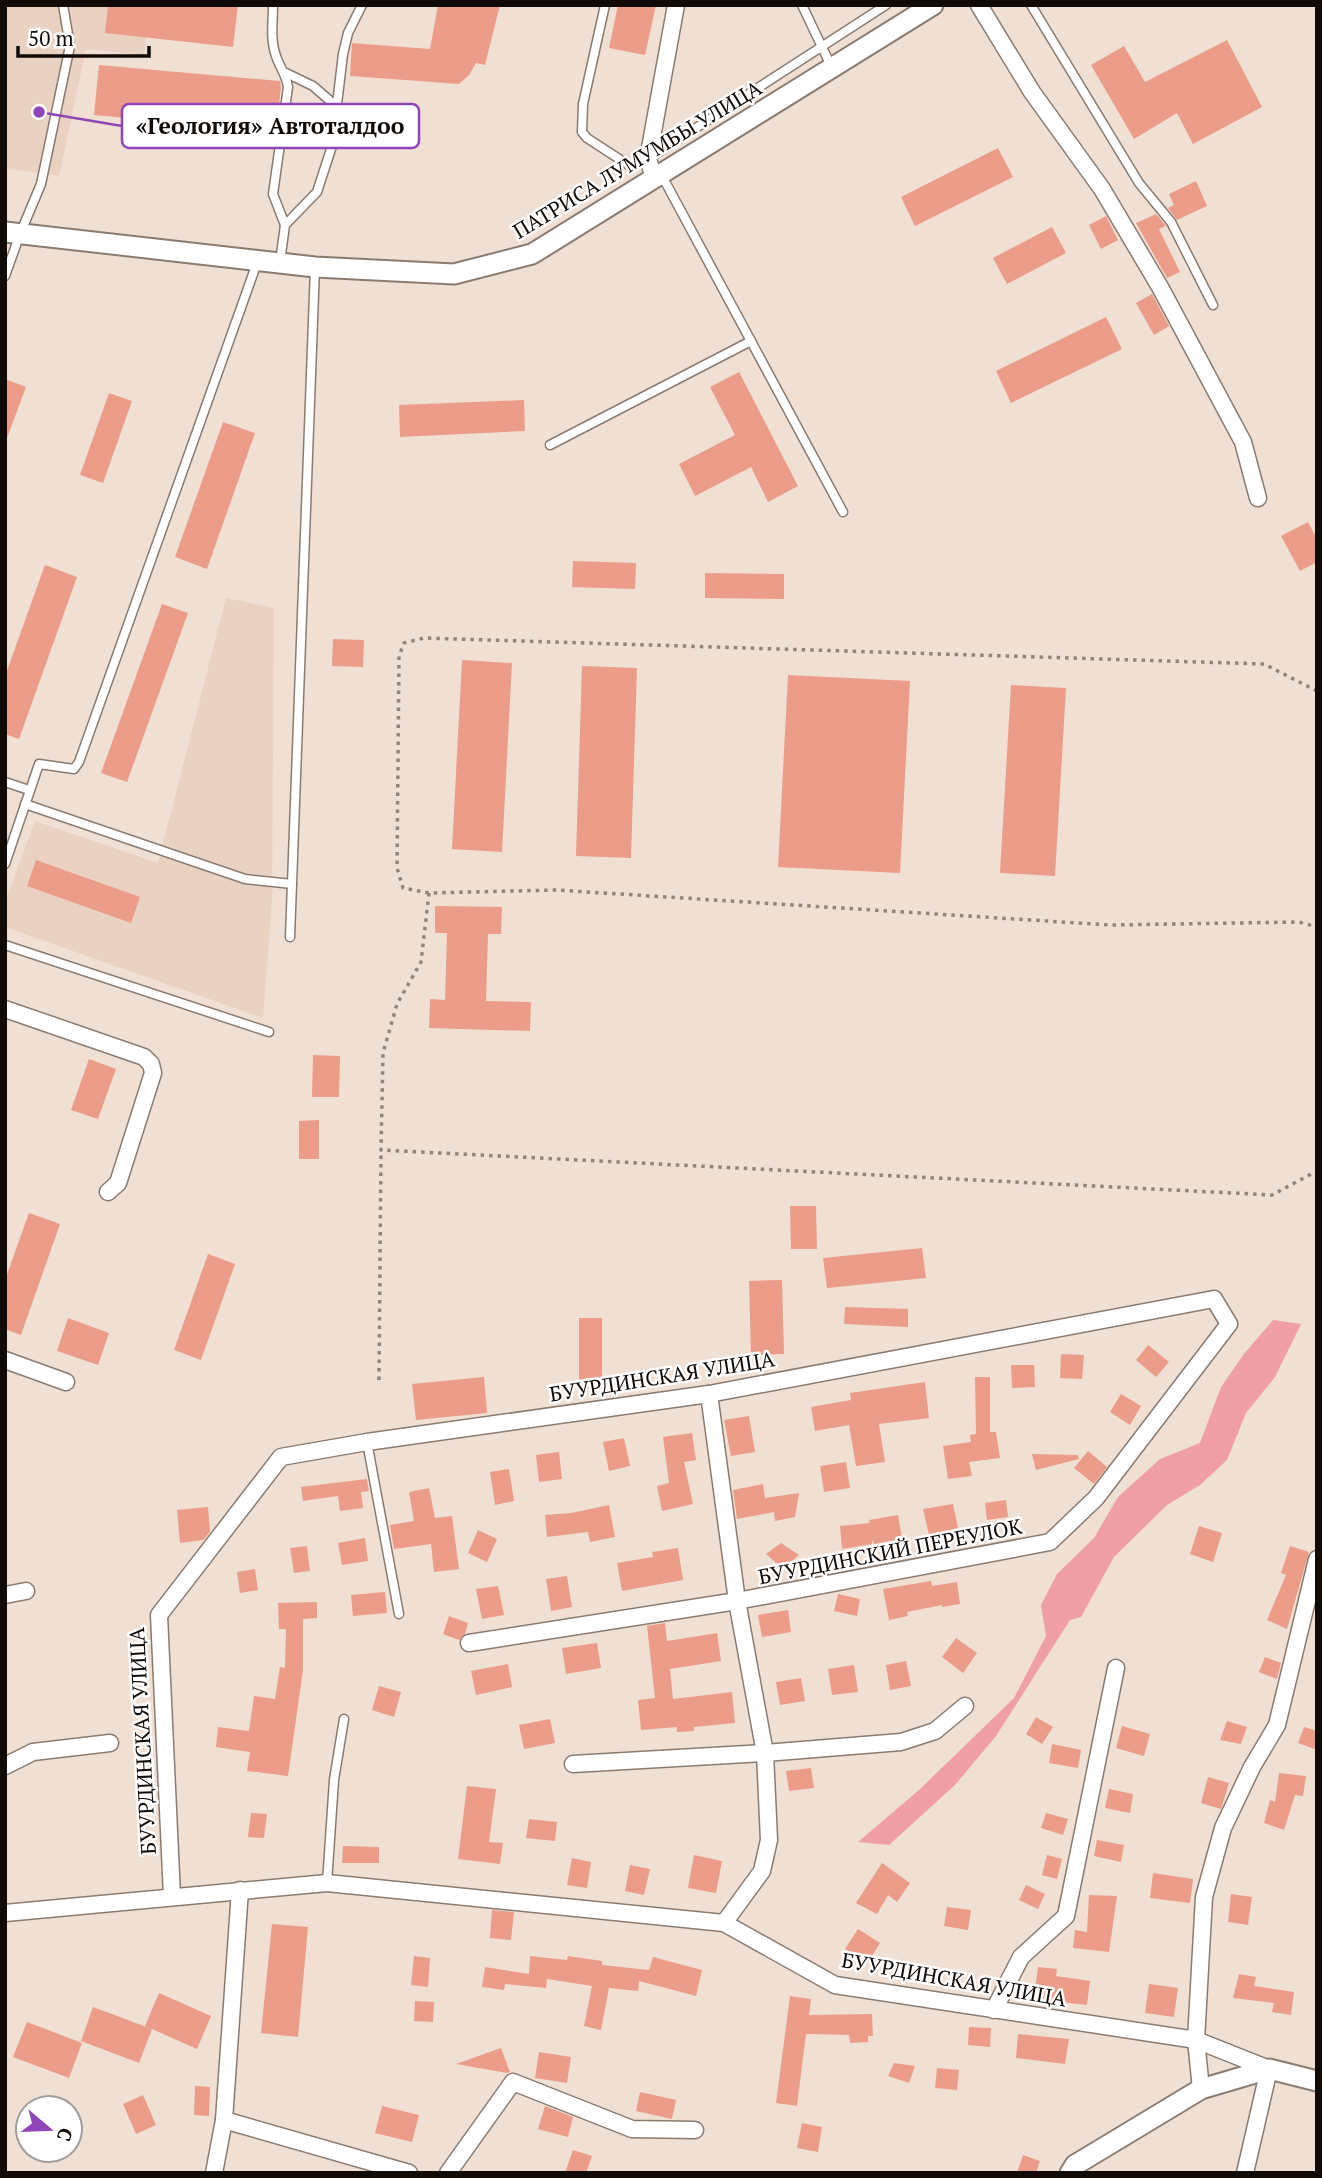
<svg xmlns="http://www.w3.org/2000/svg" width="1322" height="2178" font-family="'PT Serif',serif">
	<rect width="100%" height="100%" fill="#f0dfd3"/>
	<g fill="#ead2c2">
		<polygon points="5,5 150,5 144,55 86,49 59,176 5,168"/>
		<polygon points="226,598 274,608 272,900 263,1018 5,927 5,902 35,821 158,863"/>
	</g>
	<polygon fill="#f09fa6" points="1273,1320 1301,1324 1275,1377 1246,1413 1227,1460 1200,1485 1167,1505 1114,1557 1081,1617 1070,1620 996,1736 955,1785 889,1845 858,1842 919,1790 1014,1698 1046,1636 1041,1605 1057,1574 1094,1538 1118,1497 1160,1459 1200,1443 1221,1387 1244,1354"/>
	<g fill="#eb9d89">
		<polygon points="108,5 238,5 233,47 105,33"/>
		<polygon points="438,5 500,5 485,65 476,63 469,75 459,84 350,76 352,43 430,49"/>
		<polygon points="618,5 656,5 645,55 609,48"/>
		<polygon points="1227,40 1262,107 1193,144 1177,113 1134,139 1091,65 1124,46 1145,82"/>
		<polygon points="99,65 280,81 281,87 278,114 228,110 226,127 94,115"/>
		<polygon points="998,148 1013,177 915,226 901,197"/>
		<polygon points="1196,181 1207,206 1177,220 1168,208 1174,205 1169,194"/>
		<polygon points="1156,214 1166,226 1159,229 1180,272 1167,278 1136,223"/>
		<polygon points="1106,216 1118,240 1101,249 1089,225"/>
		<polygon points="1052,227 1066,253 1007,284 993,258"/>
		<polygon points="1152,294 1169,326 1154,335 1136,303"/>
		<polygon points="1106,317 1122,349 1011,403 996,371"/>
		<polygon points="739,372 798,486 768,502 751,467 695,496 679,464 735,435 710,387"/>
		<polygon points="5,379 26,387 7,438 5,438"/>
		<polygon points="109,393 132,401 103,483 80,475"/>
		<polygon points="524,400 525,431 400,437 399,405"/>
		<polygon points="223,422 255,433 207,569 175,557"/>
		<polygon points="1308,522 1317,539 1317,562 1300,571 1281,536"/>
		<polygon points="573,561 636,563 635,589 572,587"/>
		<polygon points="45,565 77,577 19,739 5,734 5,676"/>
		<polygon points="705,573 784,574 784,599 705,598"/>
		<polygon points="162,604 188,613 127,782 101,773"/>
		<polygon points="333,639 364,640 363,667 332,666"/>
		<polygon points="462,660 512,663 502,852 452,849"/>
		<polygon points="582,666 637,668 631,858 576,856"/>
		<polygon points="788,675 910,681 900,873 778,867"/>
		<polygon points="1011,685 1066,688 1055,876 1000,873"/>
		<polygon points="36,860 140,897 131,923 27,886"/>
		<polygon points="435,906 502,907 501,934 488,934 486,1001 531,1002 530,1031 429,1028 430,999 445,1000 447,933 435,933"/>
		<polygon points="313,1055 340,1056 339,1097 312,1097"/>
		<polygon points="89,1059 116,1069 98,1119 71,1110"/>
		<polygon points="319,1120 319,1159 299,1159 299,1121"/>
		<polygon points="790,1206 816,1206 817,1249 791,1249"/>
		<polygon points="29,1213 60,1224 21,1335 5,1329 5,1280"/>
		<polygon points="922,1248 926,1278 827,1288 823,1258"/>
		<polygon points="208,1254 235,1264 201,1360 174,1350"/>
		<polygon points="782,1280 784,1354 751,1355 749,1281"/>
		<polygon points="845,1307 908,1309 908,1327 844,1324"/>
		<polygon points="68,1318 109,1333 98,1365 57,1351"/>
		<rect x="579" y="1318" width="23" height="71"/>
		<polygon points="1148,1345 1169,1362 1156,1377 1136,1360"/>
		<polygon points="1061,1354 1084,1355 1082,1379 1060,1378"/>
		<polygon points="1011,1365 1034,1365 1035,1387 1012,1388"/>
		<polygon points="484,1377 487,1413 416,1420 412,1384"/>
		<polygon points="975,1377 990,1377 990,1432 996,1432 1000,1458 969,1462 972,1476 948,1479 943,1446 971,1442 970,1435 976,1434"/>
		<polygon points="925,1382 929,1418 879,1424 885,1462 856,1466 849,1425 815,1431 811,1407 851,1400 850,1393"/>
		<polygon points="1121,1394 1141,1406 1130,1425 1110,1412"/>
		<polygon points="749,1416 755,1452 731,1456 724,1420"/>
		<polygon points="692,1433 696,1460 684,1462 693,1504 662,1511 657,1486 669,1483 663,1437"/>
		<polygon points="624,1438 630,1466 609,1471 603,1442"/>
		<polygon points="1088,1451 1107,1467 1094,1484 1074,1468"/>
		<polygon points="559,1452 562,1479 539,1482 536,1455"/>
		<polygon points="1032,1454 1078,1455 1079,1459 1036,1470"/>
		<polygon points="846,1462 850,1488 824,1492 820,1466"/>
		<polygon points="509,1469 514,1501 495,1505 490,1472"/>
		<polygon points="367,1479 369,1491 361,1492 363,1508 340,1511 338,1496 303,1501 301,1487"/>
		<polygon points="763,1484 765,1498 799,1493 795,1517 775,1521 774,1512 737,1519 733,1490"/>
		<polygon points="429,1488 435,1518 452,1516 459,1569 434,1572 431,1544 394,1549 390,1525 414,1521 409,1492"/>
		<polygon points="1006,1500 1008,1517 987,1520 985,1503"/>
		<polygon points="953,1504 958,1528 929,1535 923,1509"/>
		<polygon points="609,1505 615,1537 590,1542 588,1532 547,1537 545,1515 571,1513"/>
		<polygon points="208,1507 210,1532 203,1540 180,1543 177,1510"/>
		<polygon points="898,1515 902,1539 874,1544 873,1539 872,1544 842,1549 840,1526 870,1523 869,1520"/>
		<polygon points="1199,1526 1222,1533 1213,1562 1190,1554"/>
		<polygon points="478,1530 497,1539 487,1562 468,1553"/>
		<polygon points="365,1538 368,1561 342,1565 338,1543"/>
		<polygon points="781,1543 799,1555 783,1569 766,1554"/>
		<polygon points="307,1546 310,1571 294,1573 290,1548"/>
		<polygon points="1290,1546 1309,1552 1287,1629 1267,1620 1286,1575 1281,1573"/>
		<polygon points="678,1548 683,1580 622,1591 617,1563 653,1557 652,1552"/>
		<polygon points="255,1569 258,1590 240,1593 237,1572"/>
		<polygon points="567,1576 572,1607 551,1611 546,1579"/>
		<polygon points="931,1581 932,1586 957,1582 960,1604 942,1607 942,1605 907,1612 908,1616 889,1620 883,1589"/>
		<polygon points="498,1586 504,1615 482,1619 476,1589"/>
		<polygon points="385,1592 387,1613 353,1616 351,1595"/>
		<polygon points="838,1594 860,1599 857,1616 834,1611"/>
		<polygon points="317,1602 317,1618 303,1619 303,1670 288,1776 247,1771 250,1752 216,1747 218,1727 249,1731 254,1696 275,1699 280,1667 285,1668 286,1629 279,1629 278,1603"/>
		<polygon points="788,1610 791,1632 762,1637 758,1615"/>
		<polygon points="449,1616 468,1623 465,1634 459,1640 443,1634"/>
		<polygon points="665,1623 667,1641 717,1633 721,1661 670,1669 673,1699 732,1692 735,1723 694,1727 694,1731 677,1732 677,1727 641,1730 638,1700 655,1698 647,1626"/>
		<polygon points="956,1638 977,1653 963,1673 942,1657"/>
		<polygon points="597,1643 601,1668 566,1674 562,1648"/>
		<polygon points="1265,1657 1281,1663 1277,1679 1259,1672"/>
		<polygon points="906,1661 911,1686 890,1690 886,1665"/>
		<polygon points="508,1664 512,1687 476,1695 471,1671"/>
		<polygon points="854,1665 858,1692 832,1695 828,1669"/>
		<polygon points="801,1678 805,1701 780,1705 776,1682"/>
		<polygon points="379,1686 401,1692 394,1717 372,1710"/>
		<polygon points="1036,1717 1053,1727 1042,1744 1026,1734"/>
		<polygon points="550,1719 555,1743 524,1749 519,1725"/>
		<polygon points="1227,1721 1247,1727 1241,1744 1220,1740"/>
		<polygon points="1122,1726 1150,1734 1144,1756 1116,1748"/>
		<polygon points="1304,1727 1317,1731 1317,1750 1298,1743"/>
		<polygon points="1052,1744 1081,1750 1078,1768 1049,1763"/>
		<polygon points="811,1768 814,1788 789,1791 786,1771"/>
		<polygon points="1279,1773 1306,1776 1303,1796 1295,1795 1284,1830 1264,1823 1270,1800 1275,1802"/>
		<polygon points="1208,1777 1229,1783 1221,1809 1201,1803"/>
		<polygon points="467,1786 496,1789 489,1842 503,1843 500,1864 458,1859"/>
		<polygon points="1109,1789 1133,1794 1130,1813 1105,1808"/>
		<polygon points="251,1813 267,1814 264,1838 248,1837"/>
		<polygon points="1046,1813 1068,1819 1063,1835 1041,1828"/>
		<polygon points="529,1819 557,1822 555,1841 526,1838"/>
		<polygon points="1097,1840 1124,1845 1121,1862 1094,1856"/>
		<polygon points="343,1846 379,1847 379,1863 342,1863"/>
		<polygon points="694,1855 722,1861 716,1893 688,1888"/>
		<polygon points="1047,1855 1062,1859 1057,1879 1042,1875"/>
		<polygon points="572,1858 591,1862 587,1888 567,1885"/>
		<polygon points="882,1863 910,1883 897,1902 888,1895 877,1914 856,1903"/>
		<polygon points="630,1865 650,1869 644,1895 625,1891"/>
		<polygon points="1153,1873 1193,1879 1190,1903 1150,1898"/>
		<polygon points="1026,1885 1045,1894 1038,1909 1019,1900"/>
		<polygon points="1231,1894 1252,1897 1248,1925 1228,1922"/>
		<polygon points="1089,1895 1117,1896 1109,1952 1073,1948 1075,1930 1087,1932"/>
		<polygon points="947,1907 971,1910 968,1930 944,1926"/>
		<polygon points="492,1910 514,1912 511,1940 490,1938"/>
		<polygon points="272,1924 308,1927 298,2037 261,2033"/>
		<polygon points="858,1929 880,1943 867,1964 845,1949"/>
		<polygon points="414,1956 430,1958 428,1987 411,1985"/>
		<polygon points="530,1956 567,1960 568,1956 602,1961 602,1965 649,1970 653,1957 702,1970 696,1996 639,1981 638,1991 609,1988 601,2030 584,2026 592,1986 547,1979 546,1988 505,1984 504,1990 482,1987 485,1967 529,1974"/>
		<polygon points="1038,1967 1057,1969 1056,1976 1090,1981 1087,2005 1034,1999"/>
		<polygon points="1239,1974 1256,1977 1254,1986 1294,1992 1291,2015 1272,2012 1274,2003 1233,1998"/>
		<polygon points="1149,1984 1178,1988 1174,2017 1145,2013"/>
		<polygon points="159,1993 211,2016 197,2049 145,2026"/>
		<polygon points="790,1996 811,1999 809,2015 872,2014 873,2036 868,2036 868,2042 850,2043 849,2035 806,2034 797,2106 776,2103"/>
		<polygon points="415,2001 434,2002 433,2022 414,2021"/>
		<polygon points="93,2007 152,2029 139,2063 81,2041"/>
		<polygon points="27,2022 82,2043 69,2078 13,2057"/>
		<polygon points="969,2027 991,2028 990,2047 968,2045"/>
		<polygon points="1018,2034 1069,2039 1065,2064 1016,2058"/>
		<polygon points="501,2048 510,2072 507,2073 456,2064"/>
		<polygon points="539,2052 571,2057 567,2083 535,2078"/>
		<polygon points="894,2063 915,2066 909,2083 888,2076"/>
		<polygon points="937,2068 959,2070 957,2090 935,2088"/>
		<polygon points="195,2086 210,2087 209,2116 194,2115"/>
		<polygon points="640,2092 676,2100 672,2119 636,2111"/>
		<polygon points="143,2095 156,2125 136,2134 123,2104"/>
		<polygon points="382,2106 419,2115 412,2142 375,2133"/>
		<polygon points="545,2106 573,2117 568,2137 538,2129"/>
		<polygon points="802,2123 822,2127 818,2152 797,2148"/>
		<polygon points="573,2150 592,2156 586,2173 565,2173"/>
		<polygon points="1023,2155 1040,2161 1036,2173 1017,2173"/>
	</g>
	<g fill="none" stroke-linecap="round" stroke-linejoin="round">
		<defs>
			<g id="service">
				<path d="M273,5c0,17 -3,35 3,51 4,12 10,18 12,31l-15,107 12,31"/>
				<polyline points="605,5 583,104 582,132 587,138 630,166 648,159 886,5"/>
				<polyline points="802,5 832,68"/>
				<polyline points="1031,5 1139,183 1171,222 1213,305"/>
				<polyline points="286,73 313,86 336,106"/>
				<polyline points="661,174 843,512"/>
				<polyline points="280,262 285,225 317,192 332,146 343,54 348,33 362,5"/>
				<polyline points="5,276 20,234 41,184 70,46 63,5"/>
				<polyline points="550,445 751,341"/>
				<polyline points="5,782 29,790"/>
				<polyline points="25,804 245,879 292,884"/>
				<polyline points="5,864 39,764 74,769 79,762 258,260"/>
				<polyline points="290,937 315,267"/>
				<polyline points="5,945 269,1032"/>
				<polyline points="367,1442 399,1614"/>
				<polyline points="327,1883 334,1780 344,1719"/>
			</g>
			<g id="minor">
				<polyline points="979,5 1032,92 1102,189 1160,287 1243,442 1258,498"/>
				<polyline points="654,178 648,159 676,5"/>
				<polyline points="5,1009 144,1057 151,1064 153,1073 118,1183 108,1192"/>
				<polyline points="5,1360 66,1382"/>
				<polyline points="709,1394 737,1601 765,1753 769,1840 762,1871 724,1923"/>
				<polyline points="5,1595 26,1591"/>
				<polyline points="573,1764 765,1753 901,1742 935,1731 965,1706"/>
				<polyline points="5,1766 33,1752 110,1743"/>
				<polyline points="172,1896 159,1615 281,1457 367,1442 709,1394 1214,1299 1229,1324 1096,1498 1050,1542 737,1601 469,1643"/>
				<polyline points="5,1913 327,1883 724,1923 835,1985 1196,2040 1269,2069 1245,2173"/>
				<polyline points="994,2010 1021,1957 1066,1916 1116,1668"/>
				<polyline points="1201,2089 1196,2040 1204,1897 1223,1828 1252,1767 1277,1725 1317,1559"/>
				<polyline points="224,2120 409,2173"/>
				<polyline points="214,2173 224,2120 240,1890"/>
				<polyline points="448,2173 513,2082 632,2129 695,2130"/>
			</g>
			<g id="tertiary">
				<polyline points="5,232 315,267 454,274 532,254 933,5"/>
				<polyline points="1070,2173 1075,2165 1201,2089 1269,2069 1317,2081"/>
			</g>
		</defs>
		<use href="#service" stroke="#8a7b71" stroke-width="11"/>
		<use href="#minor" stroke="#8a7b71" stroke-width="19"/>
		<use href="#tertiary" stroke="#8a7b71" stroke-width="23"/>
		<g stroke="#90847c" stroke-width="3.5" stroke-dasharray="3.5 5" stroke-linecap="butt">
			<polyline points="1317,691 1264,664 424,638 404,643 399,656 397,868 403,888 429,893 556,890 1110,925 1299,922 1317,927"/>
			<polyline points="429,893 421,962 397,1004 383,1053 381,1150 1272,1195 1317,1171"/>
			<polyline points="379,1380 381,1150"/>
		</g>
		<use href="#service" stroke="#fff" stroke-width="8"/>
		<use href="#minor" stroke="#fff" stroke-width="16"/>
		<use href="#tertiary" stroke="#fff" stroke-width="19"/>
	</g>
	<g text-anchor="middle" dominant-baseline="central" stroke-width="5" stroke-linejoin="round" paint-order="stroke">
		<g font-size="21" fill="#110b08" stroke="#fff">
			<text transform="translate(637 159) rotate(-31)">ПАТРИСА ЛУМУМБЫ УЛИЦА</text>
			<text transform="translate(662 1376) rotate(-9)">БУУРДИНСКАЯ УЛИЦА</text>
			<text transform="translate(890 1551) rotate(-11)">БУУРДИНСКИЙ ПЕРЕУЛОК</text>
			<text transform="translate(142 1741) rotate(-93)">БУУРДИНСКАЯ УЛИЦА</text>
			<text transform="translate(954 1979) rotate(10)">БУУРДИНСКАЯ УЛИЦА</text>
		</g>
	</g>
	<path fill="none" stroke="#9046b8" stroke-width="2.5" d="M39 112L122 126"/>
	<circle fill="#9046b8" stroke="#fff" stroke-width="2.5" cx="39" cy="112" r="7"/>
	<rect fill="#fff" stroke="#9046b8" stroke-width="2.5" x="122" y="104" width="297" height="44" rx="7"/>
	<g font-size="23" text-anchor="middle" font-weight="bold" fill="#110b08">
		<text x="270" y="134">«Геология» Автоталдоо</text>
	</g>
	<rect width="1322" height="2178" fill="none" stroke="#110b08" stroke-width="14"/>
	<g transform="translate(49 2129) rotate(109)"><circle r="33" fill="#ffffff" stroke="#a09d9c" stroke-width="2"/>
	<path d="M0-5L12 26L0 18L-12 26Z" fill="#9046b8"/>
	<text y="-10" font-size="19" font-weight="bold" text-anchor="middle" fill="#110b08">С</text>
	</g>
	<path d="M18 46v10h131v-10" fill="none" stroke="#110b08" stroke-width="3.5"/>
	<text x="28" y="46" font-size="21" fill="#110b08" stroke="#ffffff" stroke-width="5" paint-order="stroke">50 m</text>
</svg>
